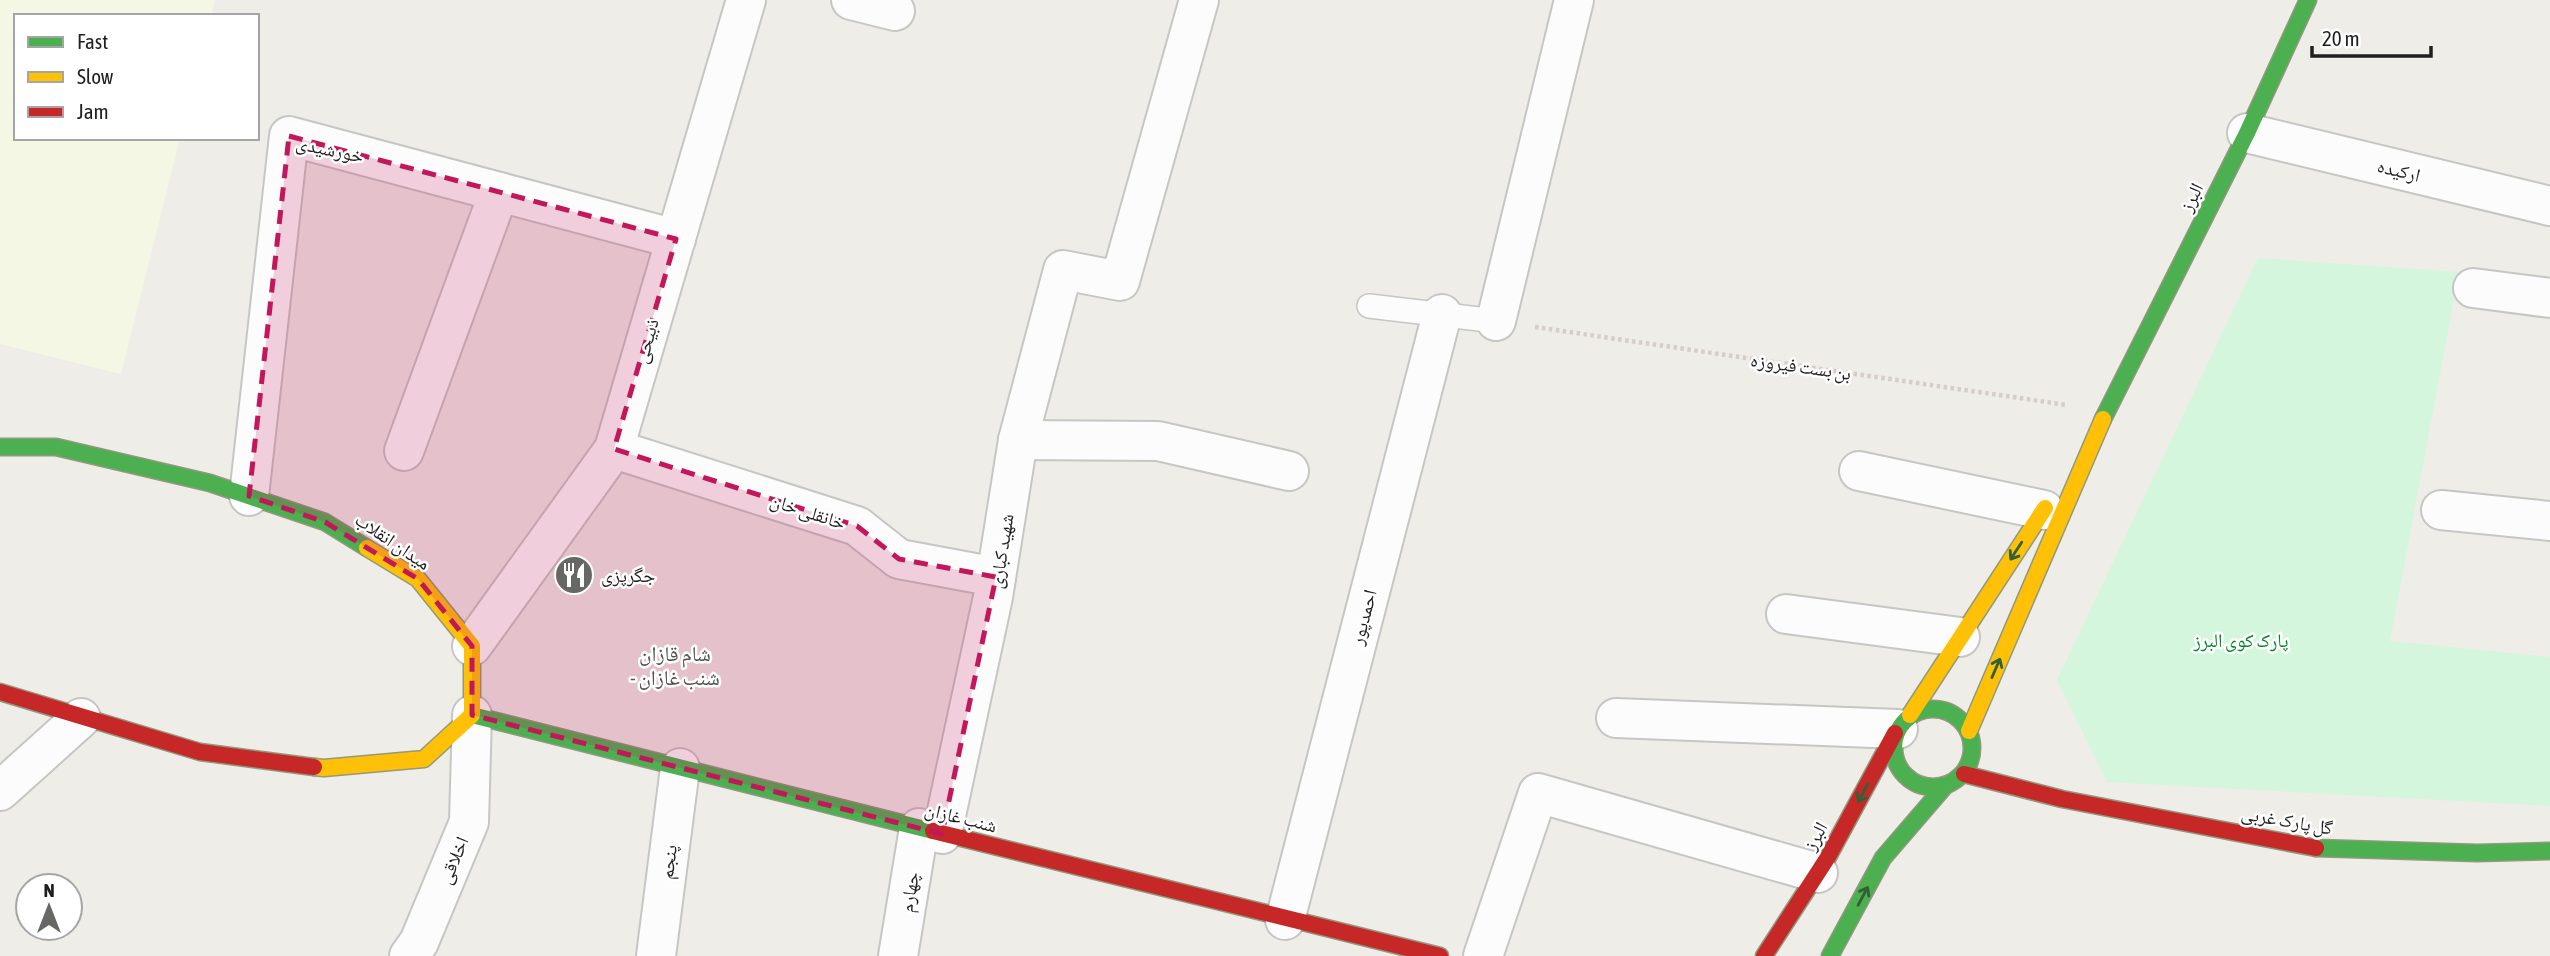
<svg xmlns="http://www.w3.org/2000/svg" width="2550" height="956" font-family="'Asap Condensed','Noto Naskh Arabic',sans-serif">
	<rect width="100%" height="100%" fill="#eeede8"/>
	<polygon fill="#f4f7e3" points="0,0 215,0 211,16 16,16 16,138 180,138 121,374 0,344"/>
	<polygon fill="#d4f6dc" points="2258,258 2459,272 2390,641 2550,657 2550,806 2107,782 2057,680"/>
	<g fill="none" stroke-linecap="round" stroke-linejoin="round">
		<defs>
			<polyline id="lane" points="1369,306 1496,321"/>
			<g id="street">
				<polyline points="851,0 895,11"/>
				<polyline points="2247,133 2550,206"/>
				<polyline points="2473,288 2550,298"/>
				<polyline points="1496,321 1574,0"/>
				<polyline points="1018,440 1158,441 1289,471"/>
				<polyline points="614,449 857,526 899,559 996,577"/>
				<polyline points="404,451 499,192"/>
				<polyline points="1859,471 2044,510"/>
				<polyline points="249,496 289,136 676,239"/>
				<polyline points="2441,510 2550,521"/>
				<polyline points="1786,614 1960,637"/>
				<polyline points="472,646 614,449 746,0"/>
				<polyline points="1616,718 1898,729"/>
				<polyline points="0,791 81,718"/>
				<polyline points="942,834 993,597 1018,440 1063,270 1120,281 1199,0"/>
				<polyline points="1285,920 1442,314"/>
				<polyline points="409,956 419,942 469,822 472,715"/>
				<polyline points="656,956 680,768"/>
				<polyline points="898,956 919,828"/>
				<polyline points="1483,956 1538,793 1818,873"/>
			</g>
			<g id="fast">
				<polyline points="2103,419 2247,133 2308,0"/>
				<polyline points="0,447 56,447 210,483 325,522 367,548"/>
				<circle cx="1933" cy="748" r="39"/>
				<polyline points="472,715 933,831"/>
				<polyline points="2316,848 2477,853 2550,851"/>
				<polyline points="1830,956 1883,858 1945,786"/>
			</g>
			<g id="slow">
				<polyline points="1910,715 2045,508"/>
				<polyline points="1969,731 2103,419"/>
				<polyline points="314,767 324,768 424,759 472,715 472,646 418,579 367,548"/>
			</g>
			<g id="jam">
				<polyline points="0,692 200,752 314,767"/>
				<polyline points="1964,774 2062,799 2316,848"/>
				<polyline points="933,831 1440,956"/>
				<polyline points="1764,956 1828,857 1895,733"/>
			</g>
		</defs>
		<use href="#lane" stroke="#c6c6c4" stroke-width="26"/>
		<use href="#street" stroke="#c6c6c4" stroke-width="42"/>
		<use href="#fast" stroke="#91997e" stroke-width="19"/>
		<use href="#slow" stroke="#91997e" stroke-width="19"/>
		<use href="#jam" stroke="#91997e" stroke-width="19"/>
		<polyline stroke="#d7ccc7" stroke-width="4.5" stroke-dasharray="3.5 3.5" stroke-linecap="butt" points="1535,327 2067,405"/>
		<use href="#lane" stroke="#fcfcfc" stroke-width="23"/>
		<use href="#street" stroke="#fcfcfc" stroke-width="38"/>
		<use href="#fast" stroke="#4caf50" stroke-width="16"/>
		<use href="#slow" stroke="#ffc107" stroke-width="16"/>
		<use href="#jam" stroke="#c62828" stroke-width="16"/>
	</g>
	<defs><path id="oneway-shaft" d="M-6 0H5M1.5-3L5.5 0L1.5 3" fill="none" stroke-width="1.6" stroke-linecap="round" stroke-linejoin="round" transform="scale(1.75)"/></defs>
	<g stroke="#336035">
		<use href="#oneway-shaft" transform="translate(2016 551) rotate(123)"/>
		<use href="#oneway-shaft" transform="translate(1996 668) rotate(-67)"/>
		<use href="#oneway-shaft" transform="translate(1863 793) rotate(118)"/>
		<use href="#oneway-shaft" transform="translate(1863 896) rotate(-62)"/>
	</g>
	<path fill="#c2185b" fill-opacity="0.2" stroke="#c2185b" stroke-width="5" stroke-dasharray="14 9" stroke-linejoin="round" d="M289,136l387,103 -62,210 243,77 42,33 97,18 -54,257 -470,-119v-69l-54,-67 -93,-57 -76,-26z"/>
	<defs>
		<symbol id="restaurant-disc" viewBox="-11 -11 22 22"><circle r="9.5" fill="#676765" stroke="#fff"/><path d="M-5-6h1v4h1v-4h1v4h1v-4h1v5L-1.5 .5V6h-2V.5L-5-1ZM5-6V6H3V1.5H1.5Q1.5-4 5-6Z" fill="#fff"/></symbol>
	</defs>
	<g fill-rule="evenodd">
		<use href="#restaurant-disc" x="552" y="553" width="44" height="44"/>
	</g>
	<g text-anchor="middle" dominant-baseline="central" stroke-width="5" stroke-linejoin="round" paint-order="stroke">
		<g font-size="19" fill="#1f1f1f" stroke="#fff">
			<text transform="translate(330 149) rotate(12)">خورشیدی</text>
			<text transform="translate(2399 170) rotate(14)">ارکیده</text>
			<text transform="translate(2191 197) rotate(-63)">البرز</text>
			<text transform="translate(646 341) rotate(-74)">ذبیحی</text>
			<text transform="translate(1801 366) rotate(8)">بن بست فیروزه</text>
			<text transform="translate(808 511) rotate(18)">خانقلی خان</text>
			<text transform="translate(393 541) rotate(34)">میدان انقلاب</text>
			<text transform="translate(1001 551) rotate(-81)">شهید کباری</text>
			<text transform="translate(1363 617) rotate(-75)">احمدپور</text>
			<text transform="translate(961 817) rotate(14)">شنب غازان</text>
			<text transform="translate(2287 820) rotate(10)">گل پارک غربی</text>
			<text transform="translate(1815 836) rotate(-61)">البرز</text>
			<text transform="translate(453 860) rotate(-67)">اخلاقی</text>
			<text transform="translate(668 862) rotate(-83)">پنجم</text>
			<text transform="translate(909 892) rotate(-81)">چهارم</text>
		</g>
		<g font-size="19" fill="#1f1f1f" stroke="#fff" text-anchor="start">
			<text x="601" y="575">جگرپزی</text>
		</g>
		<g font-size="19" fill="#03872c" stroke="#fff">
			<text x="2241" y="640">پارک کوی البرز</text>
		</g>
		<g font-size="21" fill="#525252" stroke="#fff">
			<text x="675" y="653">شام قازان<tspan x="675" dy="24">- شنب غازان</tspan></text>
		</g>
	</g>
	<rect x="14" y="14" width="245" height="126" fill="#ffffff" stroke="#a5a5a5" stroke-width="2"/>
	<rect x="28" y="37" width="35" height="10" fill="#4caf50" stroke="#a5a5a5" stroke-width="2"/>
	<text x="77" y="49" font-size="21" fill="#1f1f1f">Fast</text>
	<rect x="28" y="72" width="35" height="10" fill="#ffc107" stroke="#a5a5a5" stroke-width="2"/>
	<text x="77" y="84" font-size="21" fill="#1f1f1f">Slow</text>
	<rect x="28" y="107" width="35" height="10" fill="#c62828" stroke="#a5a5a5" stroke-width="2"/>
	<text x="77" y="119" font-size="21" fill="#1f1f1f">Jam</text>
	<g transform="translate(49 907)"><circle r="33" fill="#ffffff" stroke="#a5a5a5" stroke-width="2"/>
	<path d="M0-5L12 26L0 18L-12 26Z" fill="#676765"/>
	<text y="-10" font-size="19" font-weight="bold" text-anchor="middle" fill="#1f1f1f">N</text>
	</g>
	<path d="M2312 46v10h119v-10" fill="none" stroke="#1f1f1f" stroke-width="3.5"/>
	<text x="2322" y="46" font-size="21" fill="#1f1f1f" stroke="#ffffff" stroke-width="5" paint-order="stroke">20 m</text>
</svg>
